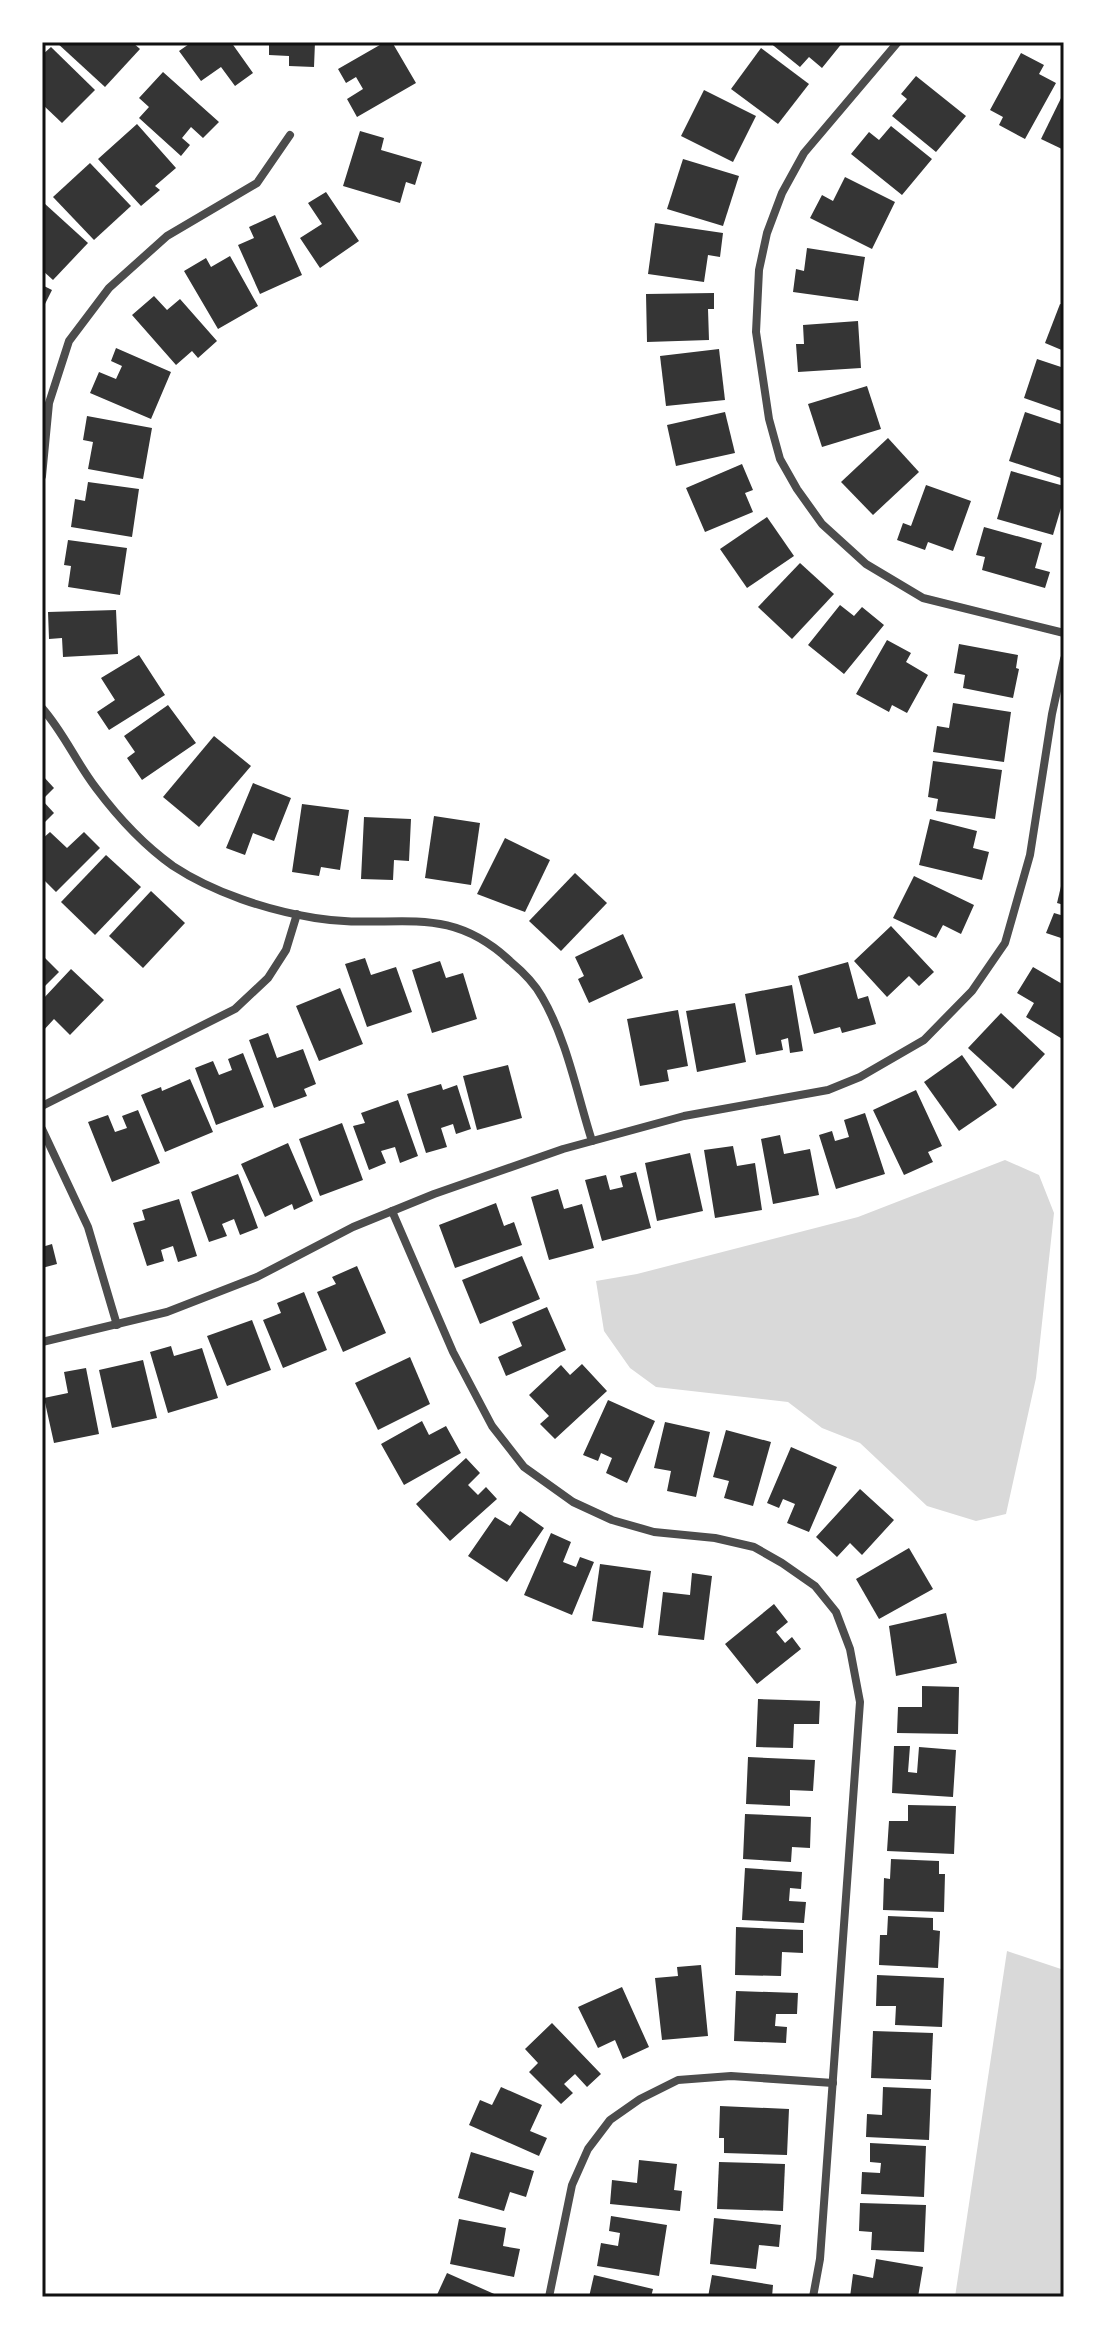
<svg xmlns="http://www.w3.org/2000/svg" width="1106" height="2339" font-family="'PT Sans',sans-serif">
	<rect width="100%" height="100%" fill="#fff"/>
	<g fill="#d9d9d9">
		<polygon points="1005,1160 1039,1175 1054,1213 1036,1378 1006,1514 976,1521 927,1506 860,1443 822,1428 788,1402 656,1387 630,1368 604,1331 596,1281 637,1274 858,1217"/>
		<polygon points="1007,1951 1064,1970 1064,2297 955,2297"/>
	</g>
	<g fill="#353535">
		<polygon points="56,42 132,42 140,49 105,87"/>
		<polygon points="192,42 231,42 253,73 235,86 221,67 201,81 179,51"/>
		<polygon points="269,42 315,42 314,67 289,66 289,56 269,55"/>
		<polygon points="385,42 392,42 416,83 357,117 347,99 363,89 356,77 346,83 338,69"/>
		<polygon points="769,42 843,42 822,68 809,57 800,67"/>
		<polygon points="51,47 95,90 62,123 42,104 42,55"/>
		<polygon points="761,48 809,84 778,124 731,89"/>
		<polygon points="1021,53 1044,65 1039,74 1056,83 1025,139 999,125 1003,117 990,110"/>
		<polygon points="163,72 219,122 203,138 191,127 182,138 190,145 181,156 139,118 149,107 139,98"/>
		<polygon points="916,76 966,116 936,152 892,116 907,99 901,94"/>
		<polygon points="704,90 756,116 733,162 681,136"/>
		<polygon points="1064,92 1064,150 1041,139"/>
		<polygon points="137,124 176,168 155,186 160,190 141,206 98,159"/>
		<polygon points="891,126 932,159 902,195 851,154 869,132 879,140"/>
		<polygon points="360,131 384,138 381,150 422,162 415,185 406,182 400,203 343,186"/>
		<polygon points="683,159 739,176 723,226 667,209"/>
		<polygon points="90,163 131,206 94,240 53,197"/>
		<polygon points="845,177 895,202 872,249 810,218 822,195 833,201"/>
		<polygon points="326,192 359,241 320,268 300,238 322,224 308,203"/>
		<polygon points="44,203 88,243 53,280 42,270 42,205"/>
		<polygon points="275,215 302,275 260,294 238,245 254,238 249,227"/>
		<polygon points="655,223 723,233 720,257 708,255 704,282 648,274"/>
		<polygon points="807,248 865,257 858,301 793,292 796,269 804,271"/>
		<polygon points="230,256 258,306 218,329 184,271 206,258 211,267"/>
		<polygon points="42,285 52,290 42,310"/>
		<polygon points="714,293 714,309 708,309 709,340 647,342 646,294"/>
		<polygon points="154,296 167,310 180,299 217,341 198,358 192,351 176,365 132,315"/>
		<polygon points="1060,304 1064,305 1064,351 1045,343"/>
		<polygon points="858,321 861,368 798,372 796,344 804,344 803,325"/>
		<polygon points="116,348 171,372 151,419 90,393 99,372 116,379 122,366 111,361"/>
		<polygon points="719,349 725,400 666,406 660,356"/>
		<polygon points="1037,359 1064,368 1064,412 1024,398"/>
		<polygon points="867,386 881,429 822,447 808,404"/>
		<polygon points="725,412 735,453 676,466 667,425"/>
		<polygon points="1025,412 1064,425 1064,479 1009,461"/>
		<polygon points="87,416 152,428 143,479 88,469 93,442 83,440"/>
		<polygon points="888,438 919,472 873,515 841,482"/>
		<polygon points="742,464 753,490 745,493 753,512 705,532 686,488"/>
		<polygon points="1011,471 1064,486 1064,498 1053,535 997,519"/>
		<polygon points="88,482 139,489 132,537 71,527 75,499 85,501"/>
		<polygon points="926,485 971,501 953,551 928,542 925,550 897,540 903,523 911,526"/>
		<polygon points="767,517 794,556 747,588 720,549"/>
		<polygon points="984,527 1042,543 1035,568 1050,572 1045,588 982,570 985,557 976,555"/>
		<polygon points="68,540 127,548 120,595 68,587 71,566 64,565"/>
		<polygon points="800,563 834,594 792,639 758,607"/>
		<polygon points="840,605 854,616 862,607 884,625 844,674 808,645"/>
		<polygon points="116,610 118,654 63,657 62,638 49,639 48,612"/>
		<polygon points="887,640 911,653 906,662 928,675 907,713 892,705 889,712 856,694"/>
		<polygon points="959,644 1018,655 1016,668 1019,669 1013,698 963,688 965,675 954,673"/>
		<polygon points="139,655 165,695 109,730 97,712 115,700 101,678"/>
		<polygon points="953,703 1011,712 1004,762 933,752 937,726 949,728"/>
		<polygon points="168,705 196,743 142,780 127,758 135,752 124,736"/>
		<polygon points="214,736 251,766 199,827 163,797"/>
		<polygon points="933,761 1002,770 995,819 936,811 938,799 928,797"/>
		<polygon points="42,775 54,788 42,800"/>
		<polygon points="253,783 291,798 274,841 253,833 245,855 226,848"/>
		<polygon points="42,800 54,813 42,825"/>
		<polygon points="302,804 349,810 340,870 321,867 319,876 292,872"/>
		<polygon points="434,816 480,823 471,885 425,878"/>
		<polygon points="364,817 411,819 409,861 394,860 393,880 361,879"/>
		<polygon points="930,819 977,831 973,848 989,852 982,880 919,865"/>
		<polygon points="50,832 67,848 84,832 100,848 56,892 42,878 42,839"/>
		<polygon points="505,838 550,860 525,912 477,894"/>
		<polygon points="106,855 141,887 95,935 61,902"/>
		<polygon points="575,873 607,903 561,951 529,921"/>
		<polygon points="914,876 974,905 961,934 943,925 936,938 893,918"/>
		<polygon points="1063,878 1064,878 1064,905 1057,903"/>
		<polygon points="151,891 185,923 143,968 109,936"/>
		<polygon points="1054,913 1064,916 1064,939 1046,933"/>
		<polygon points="891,926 934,972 919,986 909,976 887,997 854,961"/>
		<polygon points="623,934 643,978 589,1003 578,979 584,976 575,957"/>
		<polygon points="42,955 59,972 42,989"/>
		<polygon points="365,958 371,975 396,967 412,1012 367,1027 345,964"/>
		<polygon points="440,961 446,978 463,973 477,1019 432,1033 412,970"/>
		<polygon points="848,962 858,999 868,996 876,1024 842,1033 840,1027 814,1034 798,976"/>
		<polygon points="1033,967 1064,985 1064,1040 1026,1017 1034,1003 1017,993"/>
		<polygon points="71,969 104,1000 70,1035 54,1019 42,1032 42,1000"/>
		<polygon points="792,985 803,1051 790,1053 788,1038 781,1040 783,1050 756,1055 745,994"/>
		<polygon points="340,988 363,1044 319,1061 296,1006"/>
		<polygon points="735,1003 746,1062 697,1072 686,1011"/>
		<polygon points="678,1010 688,1066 667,1070 669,1081 640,1086 627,1019"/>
		<polygon points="1001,1013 1045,1054 1013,1089 968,1048"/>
		<polygon points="268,1033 277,1058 303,1049 316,1084 304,1089 307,1096 274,1108 249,1040"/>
		<polygon points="243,1053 264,1107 216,1125 195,1068 213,1061 219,1075 232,1070 228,1059"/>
		<polygon points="962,1055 997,1105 959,1131 924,1082"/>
		<polygon points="508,1065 522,1118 477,1130 463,1076"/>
		<polygon points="190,1079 213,1132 165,1152 141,1095 161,1087 162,1091"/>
		<polygon points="441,1084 443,1090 457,1085 471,1129 456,1134 453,1124 441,1128 447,1147 426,1153 407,1094"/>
		<polygon points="916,1090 942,1146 928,1152 933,1162 904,1175 873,1110"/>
		<polygon points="398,1100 418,1156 400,1163 395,1147 381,1151 386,1163 369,1170 353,1126 365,1123 361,1113"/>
		<polygon points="138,1110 160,1163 112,1182 88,1122 108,1115 115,1132 127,1128 122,1116"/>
		<polygon points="865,1113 885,1174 836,1189 819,1135 832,1131 835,1141 849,1137 844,1120"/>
		<polygon points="342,1123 363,1180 320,1196 299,1139"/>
		<polygon points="780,1135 784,1154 810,1149 819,1195 773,1204 761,1139"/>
		<polygon points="288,1143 313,1201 294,1210 292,1204 265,1217 241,1164"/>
		<polygon points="733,1146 737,1166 755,1163 762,1210 715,1218 704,1150"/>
		<polygon points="690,1153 703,1211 657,1221 645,1163"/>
		<polygon points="636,1172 651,1228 602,1241 585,1180 606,1175 610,1190 623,1187 620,1176"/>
		<polygon points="238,1174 258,1228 240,1235 234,1219 222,1224 227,1236 209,1242 191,1192"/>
		<polygon points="558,1189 564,1209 582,1204 594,1248 549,1260 531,1197"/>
		<polygon points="179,1199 197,1256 178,1262 173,1246 161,1250 164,1261 147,1266 133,1223 145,1220 142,1210"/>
		<polygon points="496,1203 504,1226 514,1222 522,1245 455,1268 439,1225"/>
		<polygon points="52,1244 57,1264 42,1268 42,1247"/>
		<polygon points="522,1256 540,1299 480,1324 462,1280"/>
		<polygon points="357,1266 386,1333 343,1352 317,1292 336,1284 332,1277"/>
		<polygon points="304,1292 327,1350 283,1368 263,1320 281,1313 277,1303"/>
		<polygon points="547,1307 566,1350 506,1376 498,1357 522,1346 512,1322"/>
		<polygon points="252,1320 271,1370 227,1386 207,1336"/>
		<polygon points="171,1346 174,1356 202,1348 218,1398 168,1413 150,1352"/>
		<polygon points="410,1357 430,1404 378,1430 355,1383"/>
		<polygon points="143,1360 157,1418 112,1428 99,1370"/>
		<polygon points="582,1364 607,1391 555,1439 540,1424 549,1416 529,1395 561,1365 570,1375"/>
		<polygon points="86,1368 99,1434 54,1443 44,1398 68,1393 64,1372"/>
		<polygon points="608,1400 655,1421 627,1483 606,1473 612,1458 601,1453 598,1461 583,1455"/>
		<polygon points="422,1421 429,1435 446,1426 461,1453 404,1485 381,1444"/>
		<polygon points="665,1422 710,1432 696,1497 667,1491 671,1471 654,1468"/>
		<polygon points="726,1430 771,1442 753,1506 724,1498 729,1481 713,1477"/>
		<polygon points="791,1447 837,1467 809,1532 787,1523 795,1504 783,1499 779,1508 767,1503"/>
		<polygon points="466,1458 480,1473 468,1485 478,1495 486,1487 497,1499 450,1541 416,1504"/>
		<polygon points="860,1489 894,1520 862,1555 850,1543 837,1557 816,1537"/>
		<polygon points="520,1511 544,1528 507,1582 468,1556 495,1517 510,1526"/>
		<polygon points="551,1533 571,1542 563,1562 576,1567 580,1557 594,1562 572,1615 524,1595"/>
		<polygon points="909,1548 933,1589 879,1619 856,1579"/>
		<polygon points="600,1564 651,1571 643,1628 592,1621"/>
		<polygon points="692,1573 712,1576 704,1640 658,1635 663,1592 690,1595"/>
		<polygon points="774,1604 788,1622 776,1632 785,1643 792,1637 801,1649 757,1684 725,1644"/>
		<polygon points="946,1613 957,1663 896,1676 889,1626"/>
		<polygon points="922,1686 959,1687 958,1734 897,1733 898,1707 922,1707"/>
		<polygon points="758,1699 820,1701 819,1724 794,1724 793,1748 756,1747"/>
		<polygon points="894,1746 910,1746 908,1772 917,1773 919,1747 956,1750 953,1797 892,1793"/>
		<polygon points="748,1757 815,1760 813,1791 790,1790 790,1806 746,1804"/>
		<polygon points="908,1805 956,1806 954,1854 887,1851 889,1821 908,1821"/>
		<polygon points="745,1814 811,1817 810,1848 792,1847 791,1862 743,1859"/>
		<polygon points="891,1859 939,1861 939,1874 945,1874 944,1912 883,1910 884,1878 890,1879"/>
		<polygon points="745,1868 802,1872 801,1889 790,1888 789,1901 806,1902 804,1923 742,1920"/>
		<polygon points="888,1916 933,1918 933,1930 940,1931 938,1968 879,1965 880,1935 887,1935"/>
		<polygon points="736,1927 803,1930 803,1953 782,1952 781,1976 735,1975"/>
		<polygon points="701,1965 708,2036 662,2040 655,1978 678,1976 677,1967"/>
		<polygon points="877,1975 944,1978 942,2027 895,2025 896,2006 876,2006"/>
		<polygon points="622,1987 649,2047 623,2059 615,2040 598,2048 578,2007"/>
		<polygon points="736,1991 798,1993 797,2014 776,2014 775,2026 787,2027 786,2043 734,2041"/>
		<polygon points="552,2023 601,2074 587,2087 575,2074 564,2084 573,2093 561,2104 529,2072 538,2063 525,2049"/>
		<polygon points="873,2031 933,2033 931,2080 871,2078"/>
		<polygon points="501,2087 542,2105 530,2131 547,2138 539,2156 469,2125 480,2100 492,2105"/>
		<polygon points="883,2087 931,2089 929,2140 866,2137 867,2114 882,2115"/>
		<polygon points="720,2106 789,2109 787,2155 724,2153 724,2138 719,2138"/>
		<polygon points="870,2143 926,2146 924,2197 861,2194 862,2172 880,2173 881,2163 870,2162"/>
		<polygon points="471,2152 534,2171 526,2197 510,2192 504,2211 458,2198"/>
		<polygon points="639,2160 677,2164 674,2190 682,2191 680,2211 610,2204 612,2180 637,2183"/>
		<polygon points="719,2162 785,2164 783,2211 717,2209"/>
		<polygon points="860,2203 926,2205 924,2252 871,2250 872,2232 859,2231"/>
		<polygon points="611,2216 667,2225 659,2276 597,2266 601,2243 618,2246 620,2233 609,2231"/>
		<polygon points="714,2218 781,2225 779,2247 759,2245 756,2269 710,2264"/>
		<polygon points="459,2219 506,2228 503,2246 520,2249 514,2277 450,2264"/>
		<polygon points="876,2259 923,2267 918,2297 850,2297 853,2274 873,2278"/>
		<polygon points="447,2273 501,2297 436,2297"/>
		<polygon points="594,2275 653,2289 651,2297 589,2297"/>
		<polygon points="712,2275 773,2285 772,2297 708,2297"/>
	</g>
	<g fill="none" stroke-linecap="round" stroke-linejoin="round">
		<g stroke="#4c4c4c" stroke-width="8">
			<polyline points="898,42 804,153 782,193 767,233 759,270 756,332 769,419 780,459 797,489 822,524 866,564 923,598 1064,633"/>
			<polyline points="42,476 49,403 69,341 109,288 167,236 257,183 290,135"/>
			<path d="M42,708c22,25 34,54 54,80 21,28 49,58 77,78 41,27 94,44 142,52 78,13 130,-18 195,43 12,10 25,23 32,36 25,43 35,97 50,144"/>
			<polyline points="42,1106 235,1009 268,978 286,950 297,914"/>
			<polyline points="42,1129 88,1227 117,1325"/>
			<polyline points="392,1211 453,1352 492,1426 524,1467 573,1502 612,1520 654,1532 715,1538 754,1547 782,1563 815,1586 836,1612 850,1649 860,1702 820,2259 813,2297"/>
			<polyline points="42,1342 167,1312 257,1277 353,1227 434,1194 563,1149 684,1116 828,1090 860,1077 924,1040 972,991 1005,943 1030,855 1052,714 1064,659"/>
			<polyline points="549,2297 572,2185 588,2149 610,2120 640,2099 678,2080 731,2076 833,2083"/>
		</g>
	</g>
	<rect width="1106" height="2339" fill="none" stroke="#ffffff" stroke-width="88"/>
	<rect x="44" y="44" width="1018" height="2251" fill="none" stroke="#111" stroke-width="3"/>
</svg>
